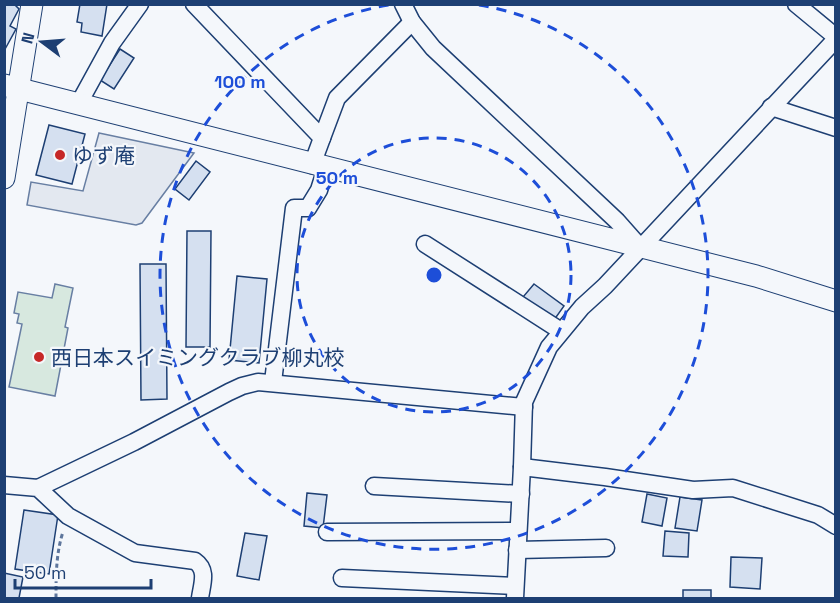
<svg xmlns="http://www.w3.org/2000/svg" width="840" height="603" font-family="'Space Grotesk','Noto Sans JP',sans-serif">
	<rect width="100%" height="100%" fill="#f4f7fb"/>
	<polygon fill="#d7e8df" stroke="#687fa3" stroke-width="1.5" points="55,284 73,288 65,327 68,328 55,396 9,387 22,324 17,323 19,314 14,313 18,292 52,298"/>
	<polygon fill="#e3e8f0" stroke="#687fa3" stroke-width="1.5" points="99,133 194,153 142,223 136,225 27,205 31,182 83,191"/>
	<g fill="#d5e0f0" stroke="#1d3f73" stroke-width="1.5">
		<polygon points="4,4 14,4 19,9 10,26 16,29 4,51"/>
		<polygon points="80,4 107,4 102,36 81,32 82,23 77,22"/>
		<polygon points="120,49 134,58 114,89 100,80"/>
		<polygon points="49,125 85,134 72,184 36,175"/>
		<polygon points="196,161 210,172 189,200 175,189"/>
		<polygon points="187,231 211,231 210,347 186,347"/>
		<polygon points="140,264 166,264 167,399 141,400"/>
		<polygon points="237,276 267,279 259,363 229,360"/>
		<polygon points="534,284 564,306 554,320 523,297"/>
		<polygon points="307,493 327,495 323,528 304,526"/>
		<polygon points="647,494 667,498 662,526 642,522"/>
		<polygon points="680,497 702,500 697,531 675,528"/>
		<polygon points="24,510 58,515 49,574 15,569"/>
		<polygon points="665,531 689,533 688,557 663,556"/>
		<polygon points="245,533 267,536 259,580 237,576"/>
		<polygon points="731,557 762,558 760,589 730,587"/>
		<polygon points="4,573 23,577 19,598 4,598"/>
		<rect x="683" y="590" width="28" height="8"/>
	</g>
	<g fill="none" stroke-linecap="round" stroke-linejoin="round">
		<defs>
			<g id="minor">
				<polyline points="194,4 322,138 312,165"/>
				<polyline points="403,4 412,22 433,48 617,221 640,247"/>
				<polyline points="796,4 836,37"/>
				<polyline points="78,105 112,43 140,4"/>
				<polyline points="771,107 836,128"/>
				<polyline points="322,138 337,98 412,22"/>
				<polyline points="425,244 561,331"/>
				<polyline points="273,382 294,208 308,208 319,190 326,168"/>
				<polyline points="522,467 605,477 693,490 733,488 818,515 836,526"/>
				<path d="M4,485l34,3 30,28 67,37 60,8c13,9 7,23 5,37"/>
				<polyline points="374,486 521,494"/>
				<polyline points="38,488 134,442 229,392 242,386 258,382 524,407"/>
				<polyline points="327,532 518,531"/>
				<polyline points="517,550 606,548"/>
				<polyline points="342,578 515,586"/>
				<polyline points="515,598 522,467 524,402 549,347 582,307 605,286 836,39"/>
			</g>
			<g id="tertiary">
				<polyline points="4,85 756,276 836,301"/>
				<polyline points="4,178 32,4"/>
			</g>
		</defs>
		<use href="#minor" stroke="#1d3f73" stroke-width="19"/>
		<use href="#tertiary" stroke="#1d3f73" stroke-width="23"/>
		<path stroke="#5e769c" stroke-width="3" stroke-dasharray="4.5 3" stroke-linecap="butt" d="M56,598c0,-22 0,-45 7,-66"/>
		<use href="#minor" stroke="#f4f7fb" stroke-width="16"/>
		<use href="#tertiary" stroke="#f4f7fb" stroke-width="21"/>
	</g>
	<g fill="none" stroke="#1d4ed8" stroke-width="3" stroke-dasharray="10 8">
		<circle cx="434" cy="275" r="137"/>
		<path d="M479 5A274 274 0 1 1 389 5"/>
	</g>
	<g fill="#c62828" stroke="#f4f7fb" stroke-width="2">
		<circle cx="60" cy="155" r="6"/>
		<circle cx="39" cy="357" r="6"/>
	</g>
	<g text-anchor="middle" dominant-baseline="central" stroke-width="4.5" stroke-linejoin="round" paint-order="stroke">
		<g font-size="21" fill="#1d3f73" stroke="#f4f7fb" text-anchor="start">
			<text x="72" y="155">ゆず庵</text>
			<text x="51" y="357">西日本スイミングクラブ柳丸校</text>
		</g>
	</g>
	<circle cx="434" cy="275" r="9" fill="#1d4ed8" stroke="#f4f7fb" stroke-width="3"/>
	<g font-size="18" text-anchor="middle" font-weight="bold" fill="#1d4ed8" stroke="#f4f7fb" stroke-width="4.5" stroke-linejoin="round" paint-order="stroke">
		<text x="240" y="88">100 m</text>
		<text x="337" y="184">50 m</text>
	</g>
	<rect width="840" height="603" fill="none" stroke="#1d3f73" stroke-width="12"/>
	<g transform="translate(42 42) rotate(286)" stroke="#f4f7fb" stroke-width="4.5" paint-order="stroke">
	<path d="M0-4.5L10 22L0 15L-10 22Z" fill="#1d3f73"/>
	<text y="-9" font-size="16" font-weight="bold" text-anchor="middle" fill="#1d3f73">N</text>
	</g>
	<path d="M15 579v9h136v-9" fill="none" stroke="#1d3f73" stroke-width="3"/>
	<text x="24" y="579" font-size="18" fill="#1d3f73" stroke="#f4f7fb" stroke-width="4.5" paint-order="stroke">50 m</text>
</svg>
